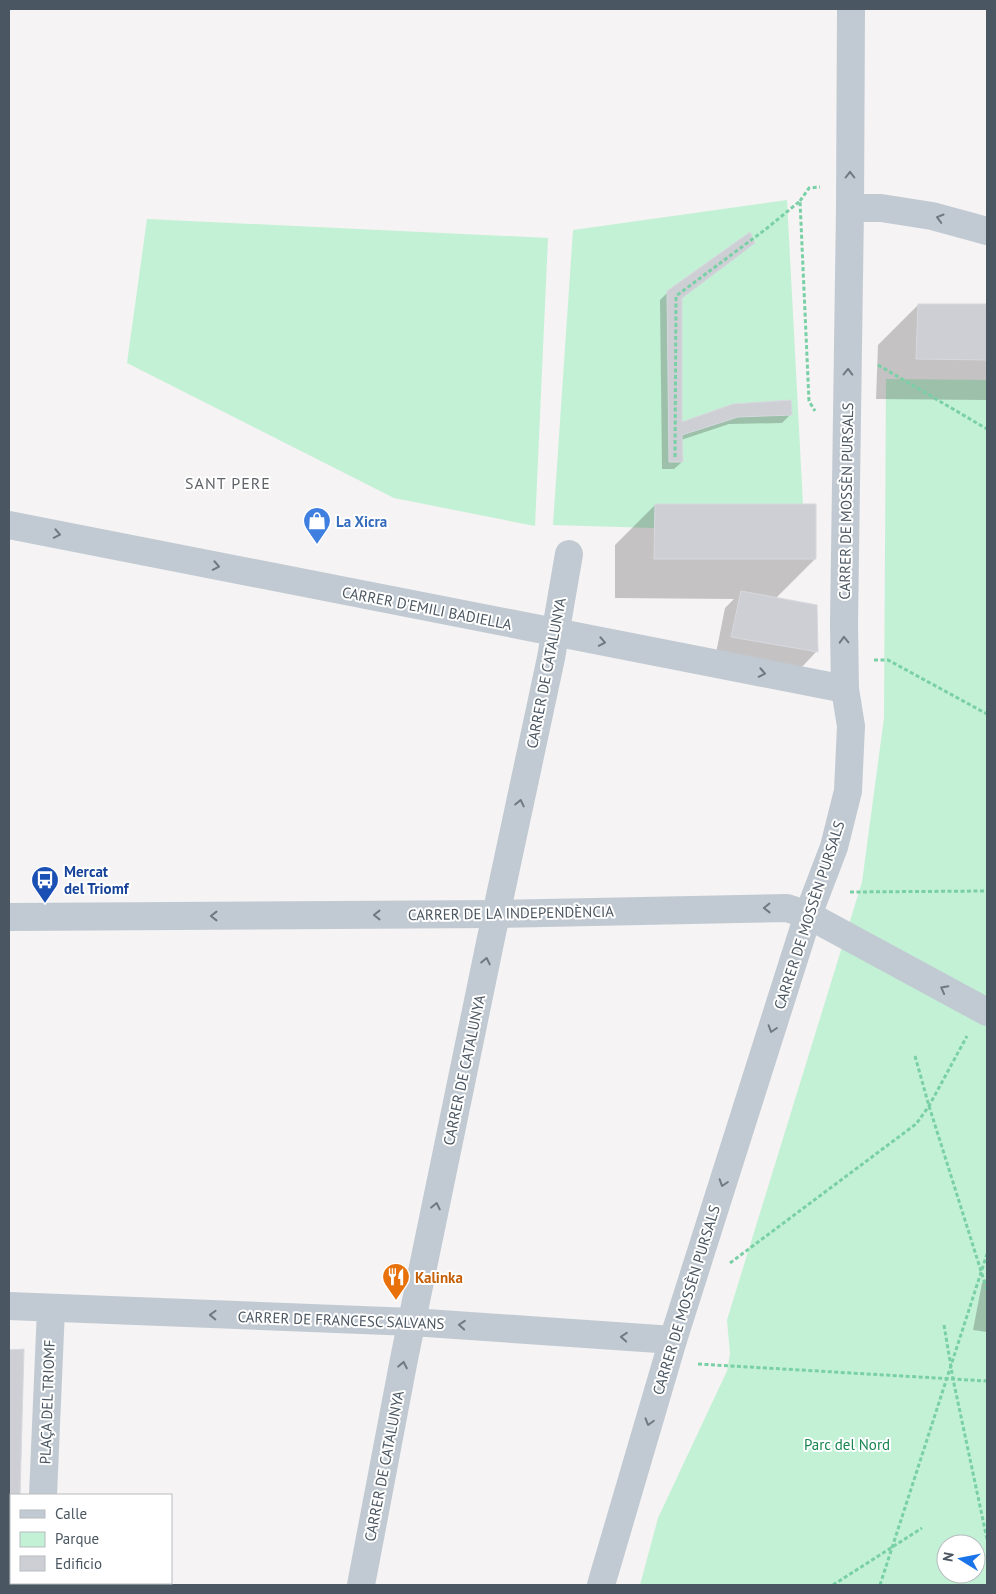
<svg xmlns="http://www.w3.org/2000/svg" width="996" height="1594" font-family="'PT Sans',sans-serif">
	<rect width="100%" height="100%" fill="#f5f3f3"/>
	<g fill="#c3f1d5" fill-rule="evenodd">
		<polygon points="787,200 803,505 655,504 654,528 553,525 573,230"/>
		<polygon points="147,219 548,238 535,526 394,498 127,363"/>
		<path d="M886,379l101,1v1205h-347l18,-67 69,-147 3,-17 -3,-34 135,-438 22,-164zM946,1544h30v30h-30z"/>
	</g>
	<g fill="#0003">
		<polygon points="754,242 746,250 681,299 681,424 733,406 790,415 782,423 729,424 681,440 682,462 674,469 662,469 660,300 668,292"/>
		<polygon points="918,305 987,306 987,400 876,399 878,345"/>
		<polygon points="655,505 815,559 775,599 816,606 816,652 801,668 716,653 725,608 734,599 615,598 615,545"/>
		<polygon points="987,1278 987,1332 973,1330 982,1283"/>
		<polygon points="23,1350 19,1495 11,1495 11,1583 16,1583 16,1585 9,1585 9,1351"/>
	</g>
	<g fill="#cdcfd5" stroke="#d7d9de">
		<polygon points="750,232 755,243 682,298 682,422 733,404 791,400 792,415 738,417 682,435 683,462 669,462 667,291"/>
		<polygon points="918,304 987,304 987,360 916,359"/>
		<polygon points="655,504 816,504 816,559 654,559"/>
		<polygon points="741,591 817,605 818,652 731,637"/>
		<polygon points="24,1349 20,1495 11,1495 11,1583 17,1583 17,1585 9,1585 9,1350"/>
	</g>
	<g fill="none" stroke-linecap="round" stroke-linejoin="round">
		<g stroke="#7ad0a6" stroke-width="3" stroke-dasharray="4 2.5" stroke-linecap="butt">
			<polyline points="800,201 809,188 820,187"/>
			<polyline points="878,365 987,429"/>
			<polyline points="675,457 676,296 766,229 800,201 809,401 815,411"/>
			<polyline points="874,660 888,660 987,714"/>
			<polyline points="850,892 987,891"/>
			<polyline points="915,1056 929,1106 987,1290"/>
			<polyline points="730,1263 916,1124 929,1106 967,1036"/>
			<polyline points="944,1325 953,1379 987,1539"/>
			<polyline points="698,1364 987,1381"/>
			<polyline points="833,1585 922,1528"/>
			<polyline points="880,1585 987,1254"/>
		</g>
		<g stroke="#c1cad2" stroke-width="28">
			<polyline points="850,208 881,208 932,216 987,231"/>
			<polyline points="9,525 845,689"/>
			<polyline points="9,917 496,914 787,908 808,915 987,1012"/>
			<polyline points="9,1306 412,1322 673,1340"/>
			<polyline points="43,1495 51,1309"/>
			<polyline points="40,1585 40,1583"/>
			<polyline points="361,1585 404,1359 491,938 551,658 569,554"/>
			<polyline points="601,1585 673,1340 808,915 834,847 848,791 851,726 845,689 844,624 850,208 851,9"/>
		</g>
	</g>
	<defs><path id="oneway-chevron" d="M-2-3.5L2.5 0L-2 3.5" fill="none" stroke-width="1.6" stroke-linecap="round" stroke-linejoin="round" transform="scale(1.25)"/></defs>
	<g stroke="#6e7983">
		<use href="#oneway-chevron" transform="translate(850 175) rotate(-90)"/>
		<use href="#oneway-chevron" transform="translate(940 218) rotate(-164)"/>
		<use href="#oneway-chevron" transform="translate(848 372) rotate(-89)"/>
		<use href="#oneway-chevron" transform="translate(57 534) rotate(11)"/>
		<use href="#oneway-chevron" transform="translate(216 566) rotate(11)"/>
		<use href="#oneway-chevron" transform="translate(844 640) rotate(-92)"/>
		<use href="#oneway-chevron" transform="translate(602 642) rotate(11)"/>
		<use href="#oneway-chevron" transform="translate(762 673) rotate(11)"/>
		<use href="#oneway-chevron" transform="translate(520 803) rotate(-78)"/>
		<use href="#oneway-chevron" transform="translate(767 908) rotate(179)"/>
		<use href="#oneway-chevron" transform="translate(377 915) rotate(180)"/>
		<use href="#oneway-chevron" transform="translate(214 916) rotate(180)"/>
		<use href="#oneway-chevron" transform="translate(486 961) rotate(-78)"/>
		<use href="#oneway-chevron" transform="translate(944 989) rotate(-152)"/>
		<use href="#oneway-chevron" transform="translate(772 1029) rotate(108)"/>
		<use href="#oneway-chevron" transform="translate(723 1183) rotate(108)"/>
		<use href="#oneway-chevron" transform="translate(436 1206) rotate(-78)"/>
		<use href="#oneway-chevron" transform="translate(213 1315) rotate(-178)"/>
		<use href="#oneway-chevron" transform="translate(462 1325) rotate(-176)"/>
		<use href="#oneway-chevron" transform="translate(624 1337) rotate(-176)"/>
		<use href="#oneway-chevron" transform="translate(403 1365) rotate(-79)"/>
		<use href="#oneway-chevron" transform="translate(649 1422) rotate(106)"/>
	</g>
	<defs>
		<symbol id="shop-pin" viewBox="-11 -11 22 30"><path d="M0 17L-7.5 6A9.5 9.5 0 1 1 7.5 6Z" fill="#3f7fe0" stroke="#fff"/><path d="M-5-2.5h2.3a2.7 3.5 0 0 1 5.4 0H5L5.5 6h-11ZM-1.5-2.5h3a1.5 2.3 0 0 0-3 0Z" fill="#fff"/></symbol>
		<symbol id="bus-pin" viewBox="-11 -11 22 30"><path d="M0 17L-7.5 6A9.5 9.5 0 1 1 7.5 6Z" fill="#1a4fb4" stroke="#fff"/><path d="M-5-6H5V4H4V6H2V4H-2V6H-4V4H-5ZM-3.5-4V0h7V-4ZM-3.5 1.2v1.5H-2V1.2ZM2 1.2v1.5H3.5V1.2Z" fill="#fff"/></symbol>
		<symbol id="restaurant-pin" viewBox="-11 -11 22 30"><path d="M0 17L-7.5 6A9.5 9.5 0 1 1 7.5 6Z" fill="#e8710a" stroke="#fff"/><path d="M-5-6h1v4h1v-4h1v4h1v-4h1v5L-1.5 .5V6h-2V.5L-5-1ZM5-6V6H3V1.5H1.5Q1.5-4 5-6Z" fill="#fff"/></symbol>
	</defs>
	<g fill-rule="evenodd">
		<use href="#shop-pin" x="301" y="505" width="32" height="43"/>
		<use href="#bus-pin" x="29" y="864" width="32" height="43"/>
		<use href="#restaurant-pin" x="380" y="1261" width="32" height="43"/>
	</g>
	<g text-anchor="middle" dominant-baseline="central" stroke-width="4" stroke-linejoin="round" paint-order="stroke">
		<g font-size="15" fill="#4a5661" stroke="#fff">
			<text transform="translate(846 501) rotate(-89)">CARRER DE MOSSÈN PURSALS</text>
			<text transform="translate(427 608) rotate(11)">CARRER D'EMILI BADIELLA</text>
			<text transform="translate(546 673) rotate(-79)">CARRER DE CATALUNYA</text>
			<text transform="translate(511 913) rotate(-1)">CARRER DE LA INDEPENDÈNCIA</text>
			<text transform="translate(809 915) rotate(-72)">CARRER DE MOSSÈN PURSALS</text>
			<text transform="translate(464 1070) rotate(-78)">CARRER DE CATALUNYA</text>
			<text transform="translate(686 1300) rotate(-73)">CARRER DE MOSSÈN PURSALS</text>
			<text transform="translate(341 1320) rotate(2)">CARRER DE FRANCESC SALVANS</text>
			<text transform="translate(47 1402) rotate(-88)">PLAÇA DEL TRIOMF</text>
			<text transform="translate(384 1466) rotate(-79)">CARRER DE CATALUNYA</text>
		</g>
		<g font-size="15" font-weight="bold" fill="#366cbe" stroke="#fff" text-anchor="start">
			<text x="336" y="521">La Xicra</text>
		</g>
		<g font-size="15" font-weight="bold" fill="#164399" stroke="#fff" text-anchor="start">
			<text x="64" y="871">Mercat<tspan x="64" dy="17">del Triomf</tspan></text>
		</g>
		<g font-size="15" font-weight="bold" fill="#c56008" stroke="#fff" text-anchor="start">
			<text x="415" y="1277">Kalinka</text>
		</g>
		<g font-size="15" fill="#17864f" stroke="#fff">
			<text x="847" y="1444">Parc del Nord</text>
		</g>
		<g font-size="16" letter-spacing="1" fill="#5f6368" stroke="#fff">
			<text x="228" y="483">SANT PERE</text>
		</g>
	</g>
	<rect width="996" height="1594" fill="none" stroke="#4a5661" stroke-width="20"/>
	<rect x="10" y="1494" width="162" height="90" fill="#ffffff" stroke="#b7bbc0"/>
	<rect x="20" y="1510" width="25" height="8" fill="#c1cad2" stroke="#b7bbc0"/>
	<text x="55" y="1519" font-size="15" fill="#4a5661">Calle</text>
	<rect x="20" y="1532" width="25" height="15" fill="#c3f1d5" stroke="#b7bbc0"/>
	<text x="55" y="1544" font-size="15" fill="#4a5661">Parque</text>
	<rect x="20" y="1556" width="25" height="15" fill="#cdcfd5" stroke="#b7bbc0"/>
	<text x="55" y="1569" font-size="15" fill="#4a5661">Edificio</text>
	<g transform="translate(961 1559) rotate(280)"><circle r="24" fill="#ffffff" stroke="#b7bbc0"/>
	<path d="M0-4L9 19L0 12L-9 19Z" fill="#1a73e8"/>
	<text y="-8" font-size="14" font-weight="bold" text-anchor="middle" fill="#4a5661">N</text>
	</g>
</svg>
